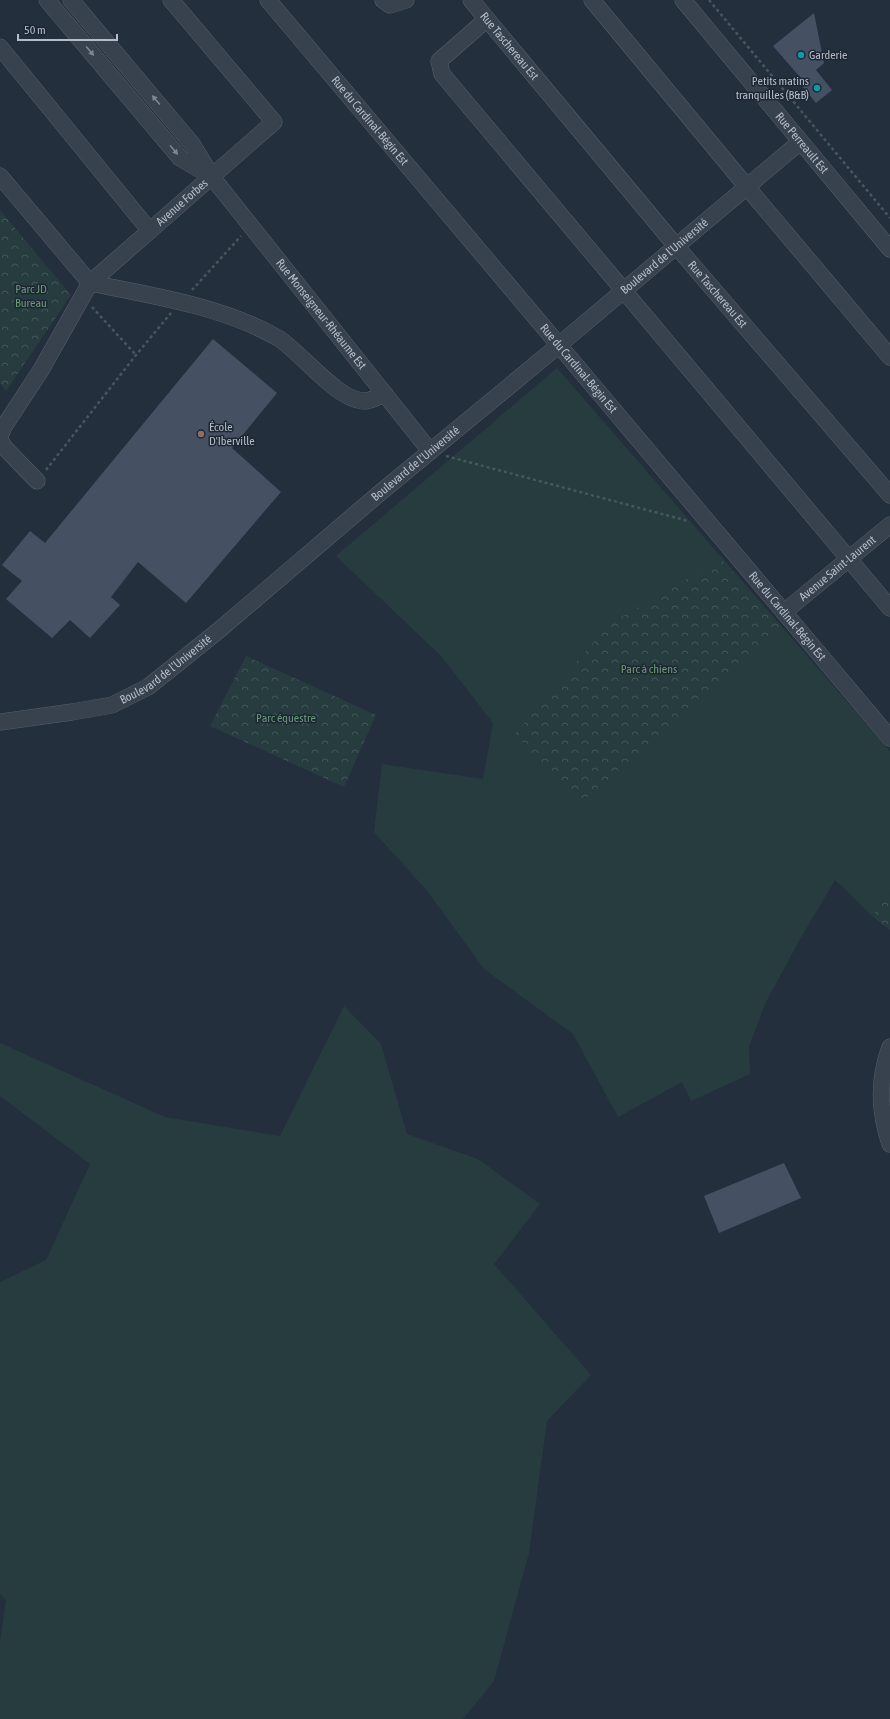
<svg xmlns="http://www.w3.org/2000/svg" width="890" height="1719" font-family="'Asap Condensed',sans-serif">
	<defs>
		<pattern id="park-crowns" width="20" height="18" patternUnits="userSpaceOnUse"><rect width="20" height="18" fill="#263c3f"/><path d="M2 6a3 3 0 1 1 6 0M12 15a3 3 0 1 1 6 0" fill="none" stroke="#435659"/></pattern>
	</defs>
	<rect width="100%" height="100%" fill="#242f3e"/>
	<g fill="#263c3f">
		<polygon points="557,368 890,751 890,894 872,916 835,880 799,941 766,1002 749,1046 750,1074 691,1101 682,1082 618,1117 573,1034 484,969 428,892 374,832 382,764 483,779 493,723 442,657 336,556"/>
		<polygon points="344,1006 381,1044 407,1134 478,1159 540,1204 494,1264 591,1375 547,1421 529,1553 494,1681 463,1719 0,1719 0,1642 6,1600 0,1594 0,1282 46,1260 90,1164 0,1096 0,1043 165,1117 280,1136"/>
	</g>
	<g fill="url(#park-crowns)">
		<polygon points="0,210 71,295 6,391 0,383"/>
		<polygon points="721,559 783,629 733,671 705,698 578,805 515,734 609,624"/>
		<polygon points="246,656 376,715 344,787 210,726"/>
		<polygon points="890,894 890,930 872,916"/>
	</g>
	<g fill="#455162">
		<polygon points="814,13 824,63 816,70 832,90 816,103 803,87 806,84 773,46"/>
		<polygon points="213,339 277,393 232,448 281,492 186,603 138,562 111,597 120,605 90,638 70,620 52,638 6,599 22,581 2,565 30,531 45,543"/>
		<polygon points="784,1163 801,1198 719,1233 704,1196"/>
	</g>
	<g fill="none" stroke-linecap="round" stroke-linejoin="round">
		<defs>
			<g id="minor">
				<polyline points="47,0 180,158 211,176"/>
				<path id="s1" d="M71,0l121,144 20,33 218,274"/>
				<path id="s2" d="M268,0l622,738"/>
				<polyline points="383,0 390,5 406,0"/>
				<path id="s3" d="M471,0l205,246 214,249"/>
				<polyline points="592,0 747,187 890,357"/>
				<path id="s4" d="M683,0l207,249"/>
				<polyline points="487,19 439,61 442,74 890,608"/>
				<polyline points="0,47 150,231"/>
				<polyline points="0,176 90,283"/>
				<path d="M90,283c61,12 135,24 188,55 23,14 59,63 87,63 6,0 14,-5 20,-7"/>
				<path id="s5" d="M0,437l3,-9 38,-58 49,-87 184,-161 -103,-122"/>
				<polyline points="0,440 5,448 37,481"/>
				<path id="s6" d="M784,612l106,-87"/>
				<path id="s7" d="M0,722l72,-10 40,-7 36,-18 70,-56 163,-139 178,-147 241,-203"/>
				<path d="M890,1047c-12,32 -11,65 0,97"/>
			</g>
		</defs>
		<use href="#minor" stroke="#565f6c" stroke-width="17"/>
		<g stroke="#44595c" stroke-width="2.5" stroke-dasharray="3 3" stroke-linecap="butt">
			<polyline points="709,0 890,218"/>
			<polyline points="192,290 241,236"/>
			<polyline points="92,307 136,355"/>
			<polyline points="446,456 688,521"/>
			<polyline points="46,470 136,355 171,313"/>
		</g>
		<use href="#minor" stroke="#38414e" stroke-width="16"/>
	</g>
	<defs><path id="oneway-solid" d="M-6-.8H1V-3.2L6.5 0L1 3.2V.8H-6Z"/></defs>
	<g fill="#7c8592">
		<use href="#oneway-solid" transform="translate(90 51) rotate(50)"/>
		<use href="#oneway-solid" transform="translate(156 100) rotate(-130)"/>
		<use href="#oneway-solid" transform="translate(174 150) rotate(50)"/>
	</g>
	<g fill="#0f9aa8" stroke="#1d2633" stroke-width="1.5">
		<circle cx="801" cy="55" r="4"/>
		<circle cx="817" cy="88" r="4"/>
	</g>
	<circle fill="#8d6e63" stroke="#1d2633" stroke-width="1.5" cx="201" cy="434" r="4"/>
	<g text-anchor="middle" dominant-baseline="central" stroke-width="3" stroke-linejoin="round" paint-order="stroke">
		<g font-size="12" fill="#b4bcc9" stroke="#1d2633">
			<text stroke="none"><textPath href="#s3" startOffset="60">Rue Taschereau Est</textPath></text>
			<text stroke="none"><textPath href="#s2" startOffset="158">Rue du Cardinal-Bégin Est</textPath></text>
			<text stroke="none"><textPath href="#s4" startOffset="186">Rue Perreault Est</textPath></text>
			<text stroke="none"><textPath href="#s5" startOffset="301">Avenue Forbes</textPath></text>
			<text stroke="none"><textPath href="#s7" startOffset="826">Boulevard de l'Université</textPath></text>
			<text stroke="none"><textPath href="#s3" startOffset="384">Rue Taschereau Est</textPath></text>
			<text stroke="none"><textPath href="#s1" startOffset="402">Rue Monseigneur-Rhéaume Est</textPath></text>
			<text stroke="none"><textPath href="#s2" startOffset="482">Rue du Cardinal-Bégin Est</textPath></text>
			<text stroke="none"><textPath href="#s7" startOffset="502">Boulevard de l'Université</textPath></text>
			<text stroke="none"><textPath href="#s6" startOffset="69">Avenue Saint-Laurent</textPath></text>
			<text stroke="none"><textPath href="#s2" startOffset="806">Rue du Cardinal-Bégin Est</textPath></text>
			<text stroke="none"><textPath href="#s7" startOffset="178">Boulevard de l'Université</textPath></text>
		</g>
		<g font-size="12" fill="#b4bcc9" stroke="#1d2633" text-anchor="start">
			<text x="809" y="55">Garderie</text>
			<text x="809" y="81" text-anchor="end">Petits matins<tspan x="809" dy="14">tranquilles (B&amp;B)</tspan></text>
			<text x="209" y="427">École<tspan x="209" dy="14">D'Iberville</tspan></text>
		</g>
		<g font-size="12" fill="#6b9a76" stroke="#1d2633">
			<text x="31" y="289">Parc JD<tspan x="31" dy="14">Bureau</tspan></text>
			<text x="649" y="669">Parc à chiens</text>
			<text x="286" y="718">Parc équestre</text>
		</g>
	</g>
	<path d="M18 34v6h99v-6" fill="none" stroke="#b4bcc9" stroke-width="2"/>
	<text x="24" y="34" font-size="12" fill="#b4bcc9" stroke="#1d2633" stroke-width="3" paint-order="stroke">50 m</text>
</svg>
